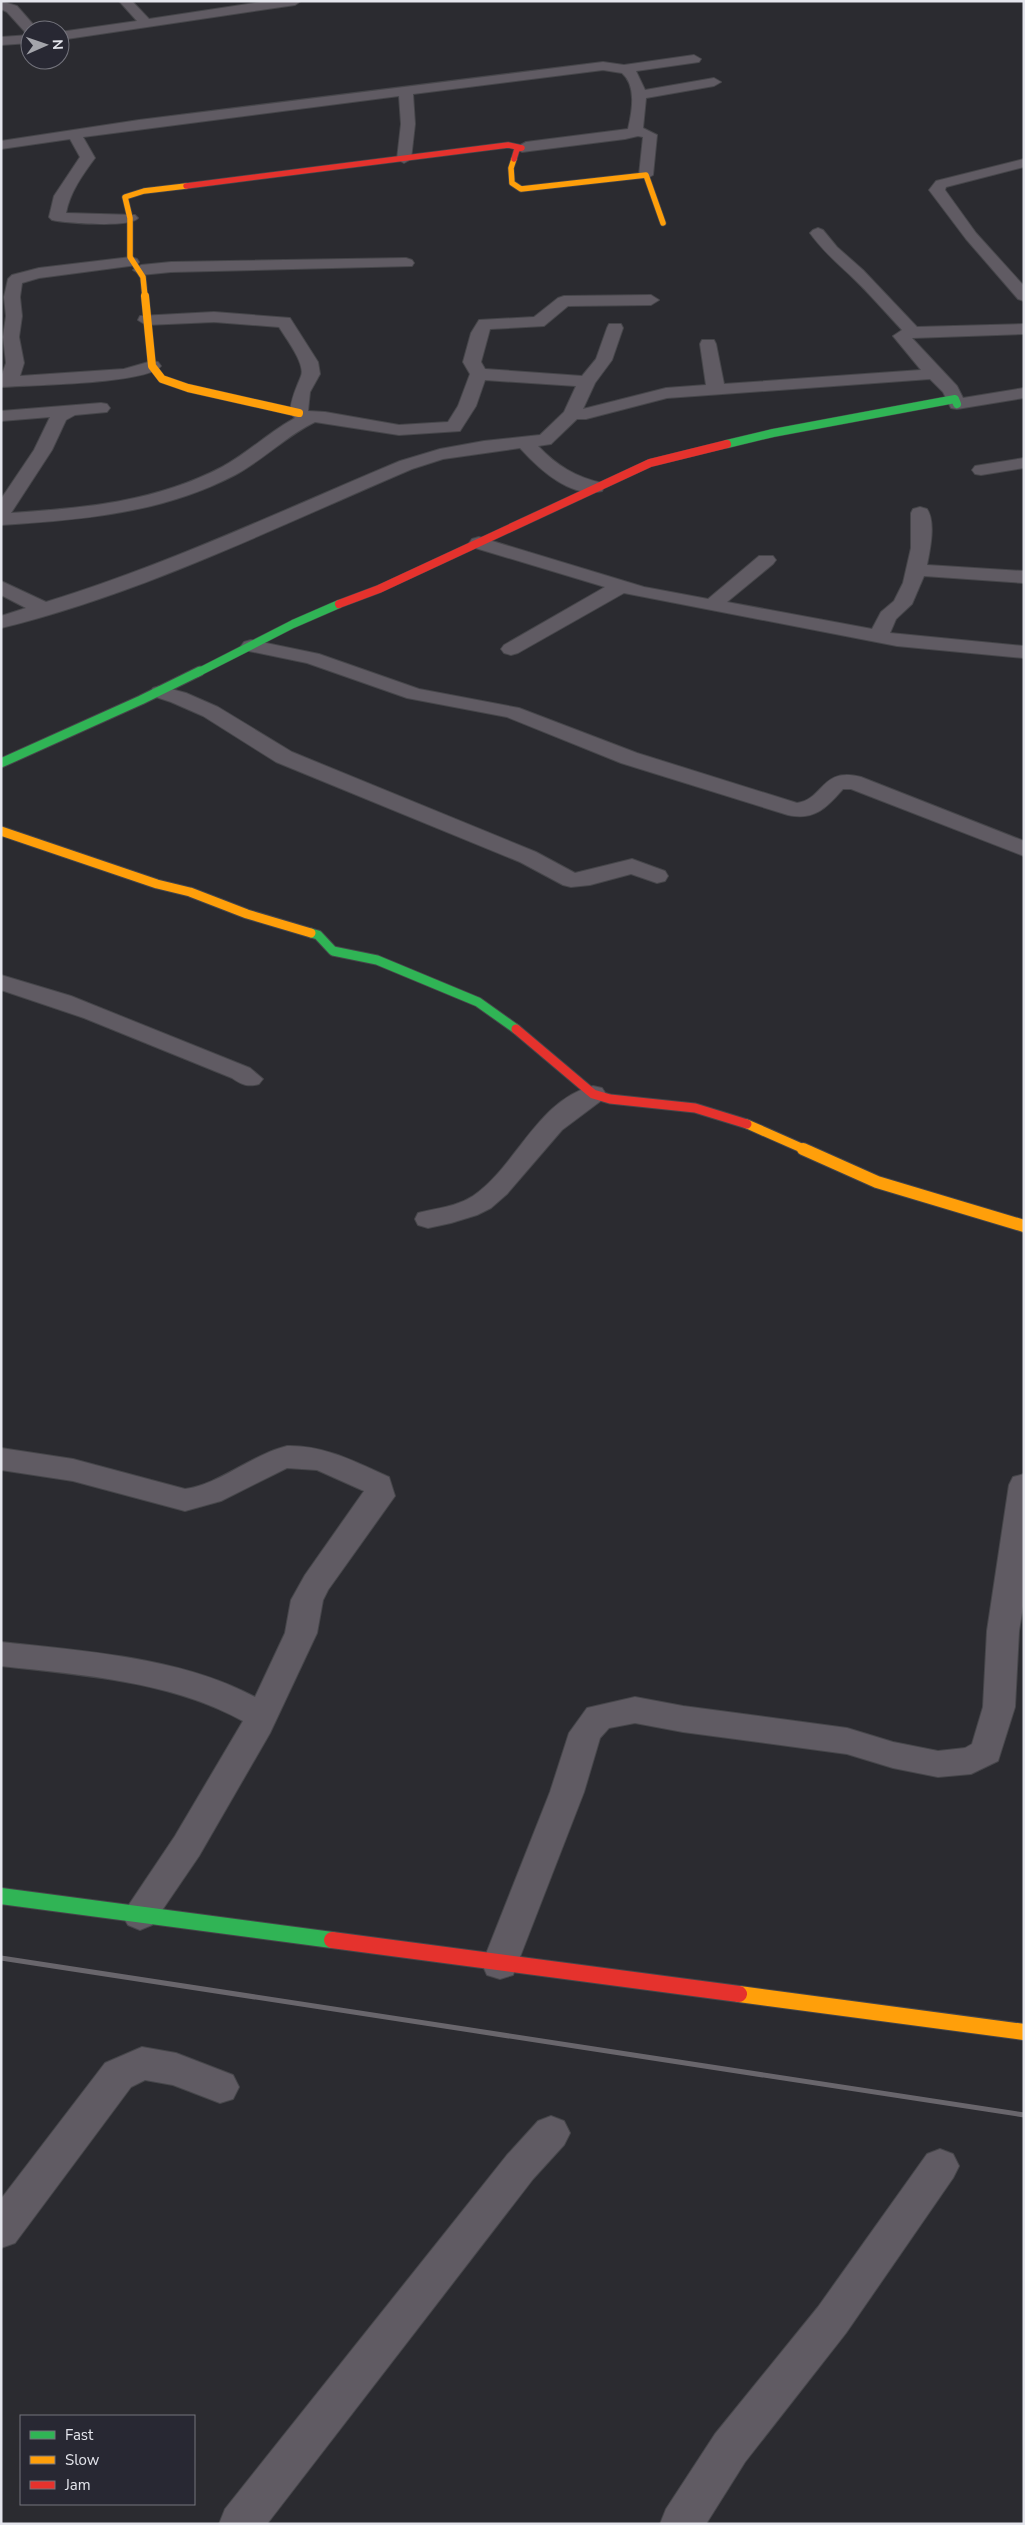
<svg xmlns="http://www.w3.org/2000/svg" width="1025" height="2525" font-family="'Nunito Sans',sans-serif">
	<rect width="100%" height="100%" fill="#2b2b30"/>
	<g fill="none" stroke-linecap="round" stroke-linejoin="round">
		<defs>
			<g id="street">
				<polygon points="1,1 17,6 38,30 30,30 30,34 26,33 7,12 1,9"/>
				<polygon points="119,1 132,1 149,19 267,1 301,1 295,5 60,40 60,32 137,21"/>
				<polygon points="30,35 30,43 1,45 1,37"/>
				<path d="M694,55l7,4 -2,3 -63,9 9,19 69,-12 7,4 -7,4 -68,12 -3,30 14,7 -4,40 -7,4 -7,-4 4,-38 -5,-1 -13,3 -103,13 -7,-4 11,-6 102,-13c4,-17 9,-43 -6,-56l-19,-3 -190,24 2,30 -4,35 -7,4 -7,-4 4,-35 -2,-28 -316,41 12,21c-12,16 -25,34 -29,55l69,2 3,3c-7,10 -73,5 -86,2l-3,-3 5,-21 26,-39 -10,-18 -69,10v-8l138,-21 464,-58 21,3z"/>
				<polygon points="1024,159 1024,167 946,187 945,190 976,233 1024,286 1024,301 1018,299 966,239 929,190 936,181"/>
				<path d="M818,228l5,2 14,17 26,23 54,57 107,-3v10l-112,4 45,48 6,12 61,-10v10l-67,11 -6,-1 -8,-16 -13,-13 -263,19 -81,21h-9l-26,25 -13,2c19,20 38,31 64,37l2,4 -2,4c-31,8 -63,-22 -82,-43l-77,11 -31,10c-134,57 -268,124 -411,159v-12l25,-8 -25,-13v-14l45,21c121,-37 237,-92 354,-141l40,-12 44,-8 56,-6 24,-23 12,-26 -91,-6 -9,26 -16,25 -61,4 -84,-13c-29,14 -52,38 -80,53 -73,38 -153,45 -234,50v-26l33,-49 16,-33 -49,4v-10l100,-8 6,1 3,4 -3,4 -32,3 -9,5 -14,30 -41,63c74,-5 144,-11 211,-46 26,-14 47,-35 73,-49l-5,-5c1,-15 6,-24 11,-37 5,-12 -16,-39 -22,-49l-65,-5 -68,3 -8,-5 2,-4 74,-4 76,6 28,44 2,12 -10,18 -2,19 17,1 74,13 49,-3 10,-16 12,-32 -7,-12 8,-29 8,-13 55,-3 24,-19 6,-2 87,-1 8,5 -8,5 -83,1 -24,20 -54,3 -9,33 4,7 97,7 14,-17 11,-31 2,-4h12l2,4 -11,32 -17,23 -12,26 83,-21 40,-3 -6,-41 2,-4h12l2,4 8,40 197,-14 -28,-34 9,-6c-17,-18 -33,-37 -51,-54 -15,-14 -29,-26 -41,-43l3,-3z"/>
				<path d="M131,257l6,2 2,3 -2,3 -98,13 -17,5 -2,14 2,19 -3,21 5,26 -4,13 104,-7 28,-8 6,1 3,4c-13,18 -133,19 -160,21v-10l5,-14 -3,-26 3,-21 -2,-19 4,-18 4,-4 27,-7z"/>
				<polygon points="406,258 412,260 414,263 412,266 171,272 141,275 133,270 141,265 171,262"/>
				<polygon points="1024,458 1024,468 981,475 975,474 972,470 975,466 981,465"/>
				<path d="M920,507l7,2c9,13 3,41 0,56l97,6v12l-100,-7 -12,28 -16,15 -6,14 134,13v12l-127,-12 -273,-53 -106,60 -7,2 -7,-2 -3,-4 3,-4 101,-58 -133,-40 -3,-4 3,-4 7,-2 165,50 64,12 51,-43h14l3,4 -3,4 -46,38 145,27 9,-17 13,-11 9,-18 8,-35v-35l2,-4z"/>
				<path d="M251,640l68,14 100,35 100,19 118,45 160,50c28,-4 23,-36 64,-26l163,64v15l-173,-67h-8c-16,18 -28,32 -55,26l-167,-52 -114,-46 -100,-19 -100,-35 -63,-13 -3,-4 3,-4z"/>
				<polygon points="160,686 186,693 218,707 292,752 536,852 575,873 632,859 665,871 668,876 665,881 657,883 631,874 590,885 571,887 563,885 520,862 276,762 203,716 171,702 153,696 150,692 153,688"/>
				<path d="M1,975l70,21 179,72 13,11 -4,5c-11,3 -17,1 -27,-6l-148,-60 -83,-28z"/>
				<path d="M593,1086l9,2 4,6 -4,6 -40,30 -55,64 -16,14 -14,7 -26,8 -23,5 -10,-3 -3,-6 3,-6c19,-5 38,-6 55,-17 44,-30 64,-96 120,-110z"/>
				<path d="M287,1446c37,-1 69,16 102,31l6,19 -67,94 -5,10 -6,33 -47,100 -71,123 -47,69 -12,5 -12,-5 -6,-10 53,-79 68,-115c-73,-40 -160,-46 -242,-55v-24c82,9 180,15 254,55l30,-64 6,-33 14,-25 59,-84 -47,-21 -30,-2 -66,33 -36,10 -112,-30 -72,-11v-22l72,11 112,30c33,-4 66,-34 102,-43z"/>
				<polygon points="1024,1474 1024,1600 1019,1631 1015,1707 998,1761 971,1774 938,1777 893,1768 847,1754 683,1732 635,1723 609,1728 600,1738 584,1792 513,1975 500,1979 487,1975 482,1964 550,1792 569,1733 587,1708 635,1697 683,1706 847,1728 893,1742 938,1751 965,1748 972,1744 983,1707 987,1631 1009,1485 1013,1477"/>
				<polygon points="142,2047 176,2053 233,2075 239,2087 233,2099 220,2103 173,2085 145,2080 131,2087 15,2243 1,2248 1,2199 105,2063"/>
				<polygon points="551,2116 564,2121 570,2133 564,2145 533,2179 267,2524 219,2524 225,2509 507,2155 538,2121"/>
				<polygon points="940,2149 953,2154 959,2166 953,2178 846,2333 745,2462 706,2524 660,2524 666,2509 715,2434 818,2307 927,2154"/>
			</g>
			<g id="fast-far2">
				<polyline points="727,444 773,433 955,399 957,404"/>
				<polyline points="197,673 293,624 339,604"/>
			</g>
			<g id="fast-far1">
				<polyline points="1,763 141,700 200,671"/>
				<polyline points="311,933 318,935 333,951 377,960 478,1002 516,1029"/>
			</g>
			<polyline id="fast" points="1,1896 332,1940"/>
			<g id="slow-far4">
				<polyline points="514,159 511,168 512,183 521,189 646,175 663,223"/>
				<polyline points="145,297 143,277 130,257 130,218 125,197 144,191 186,186"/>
			</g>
			<polyline id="slow-far3" points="145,296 152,366 162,379 188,388 299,413"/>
			<g id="slow-far2">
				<polyline points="1,831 157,884 190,892 247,914 311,933"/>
				<polyline points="747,1124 806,1150"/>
			</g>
			<polyline id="slow-far1" points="803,1149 877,1182 1024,1226"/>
			<polyline id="slow" points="739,1994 1024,2032"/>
			<polyline id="jam-far3" points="186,186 508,145 522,148 517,149 514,159"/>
			<polyline id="jam-far2" points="339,604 379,589 650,463 727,444"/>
			<polyline id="jam-far1" points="516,1029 593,1094 610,1099 695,1108 747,1124"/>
			<polyline id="jam" points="332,1940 739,1994"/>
		</defs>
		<use href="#street" stroke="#46464a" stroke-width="2"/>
		<use href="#fast-far2" stroke="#46464a" stroke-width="9"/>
		<use href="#fast-far1" stroke="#46464a" stroke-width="11"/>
		<use href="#fast" stroke="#46464a" stroke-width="18"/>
		<use href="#slow-far4" stroke="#46464a" stroke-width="7"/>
		<use href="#slow-far3" stroke="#46464a" stroke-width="9"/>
		<use href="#slow-far2" stroke="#46464a" stroke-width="11"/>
		<use href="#slow-far1" stroke="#46464a" stroke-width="14"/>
		<use href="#slow" stroke="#46464a" stroke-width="18"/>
		<use href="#jam-far3" stroke="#46464a" stroke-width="7"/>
		<use href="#jam-far2" stroke="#46464a" stroke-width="9"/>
		<use href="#jam-far1" stroke="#46464a" stroke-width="11"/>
		<use href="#jam" stroke="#46464a" stroke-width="18"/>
		<use href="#street" fill="#605b63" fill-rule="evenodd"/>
		<use href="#fast-far2" stroke="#30b455" stroke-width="8"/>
		<use href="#fast-far1" stroke="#30b455" stroke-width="9"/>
		<use href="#fast" stroke="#30b455" stroke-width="16"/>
		<use href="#slow-far4" stroke="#ff9f0a" stroke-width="5.5"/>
		<use href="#slow-far3" stroke="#ff9f0a" stroke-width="8"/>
		<use href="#slow-far2" stroke="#ff9f0a" stroke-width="9"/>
		<use href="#slow-far1" stroke="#ff9f0a" stroke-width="12"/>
		<use href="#slow" stroke="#ff9f0a" stroke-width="16"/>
		<use href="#jam-far3" stroke="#e5322d" stroke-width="5.5"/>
		<use href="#jam-far2" stroke="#e5322d" stroke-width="8"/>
		<use href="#jam-far1" stroke="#e5322d" stroke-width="9"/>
		<use href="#jam" stroke="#e5322d" stroke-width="16"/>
		<polyline stroke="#69666c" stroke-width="5" points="1,1958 1024,2115"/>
	</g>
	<rect width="1025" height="2525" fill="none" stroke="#e5e6ed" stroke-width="5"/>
	<rect x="20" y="2415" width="175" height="90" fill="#282833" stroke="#74747d"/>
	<rect x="30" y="2431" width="25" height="8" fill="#30b455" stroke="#74747d"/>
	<text x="65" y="2440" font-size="15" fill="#e5e6ed">Fast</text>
	<rect x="30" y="2456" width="25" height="8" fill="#ff9f0a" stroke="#74747d"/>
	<text x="65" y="2465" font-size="15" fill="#e5e6ed">Slow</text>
	<rect x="30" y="2481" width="25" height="8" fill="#e5322d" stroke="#74747d"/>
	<text x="65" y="2490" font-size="15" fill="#e5e6ed">Jam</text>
	<g transform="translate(45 45) rotate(88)"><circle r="24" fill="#282833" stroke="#74747d"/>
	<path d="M0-4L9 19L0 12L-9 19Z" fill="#a4a5ab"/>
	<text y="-8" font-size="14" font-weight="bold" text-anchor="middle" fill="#e5e6ed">N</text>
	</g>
</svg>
